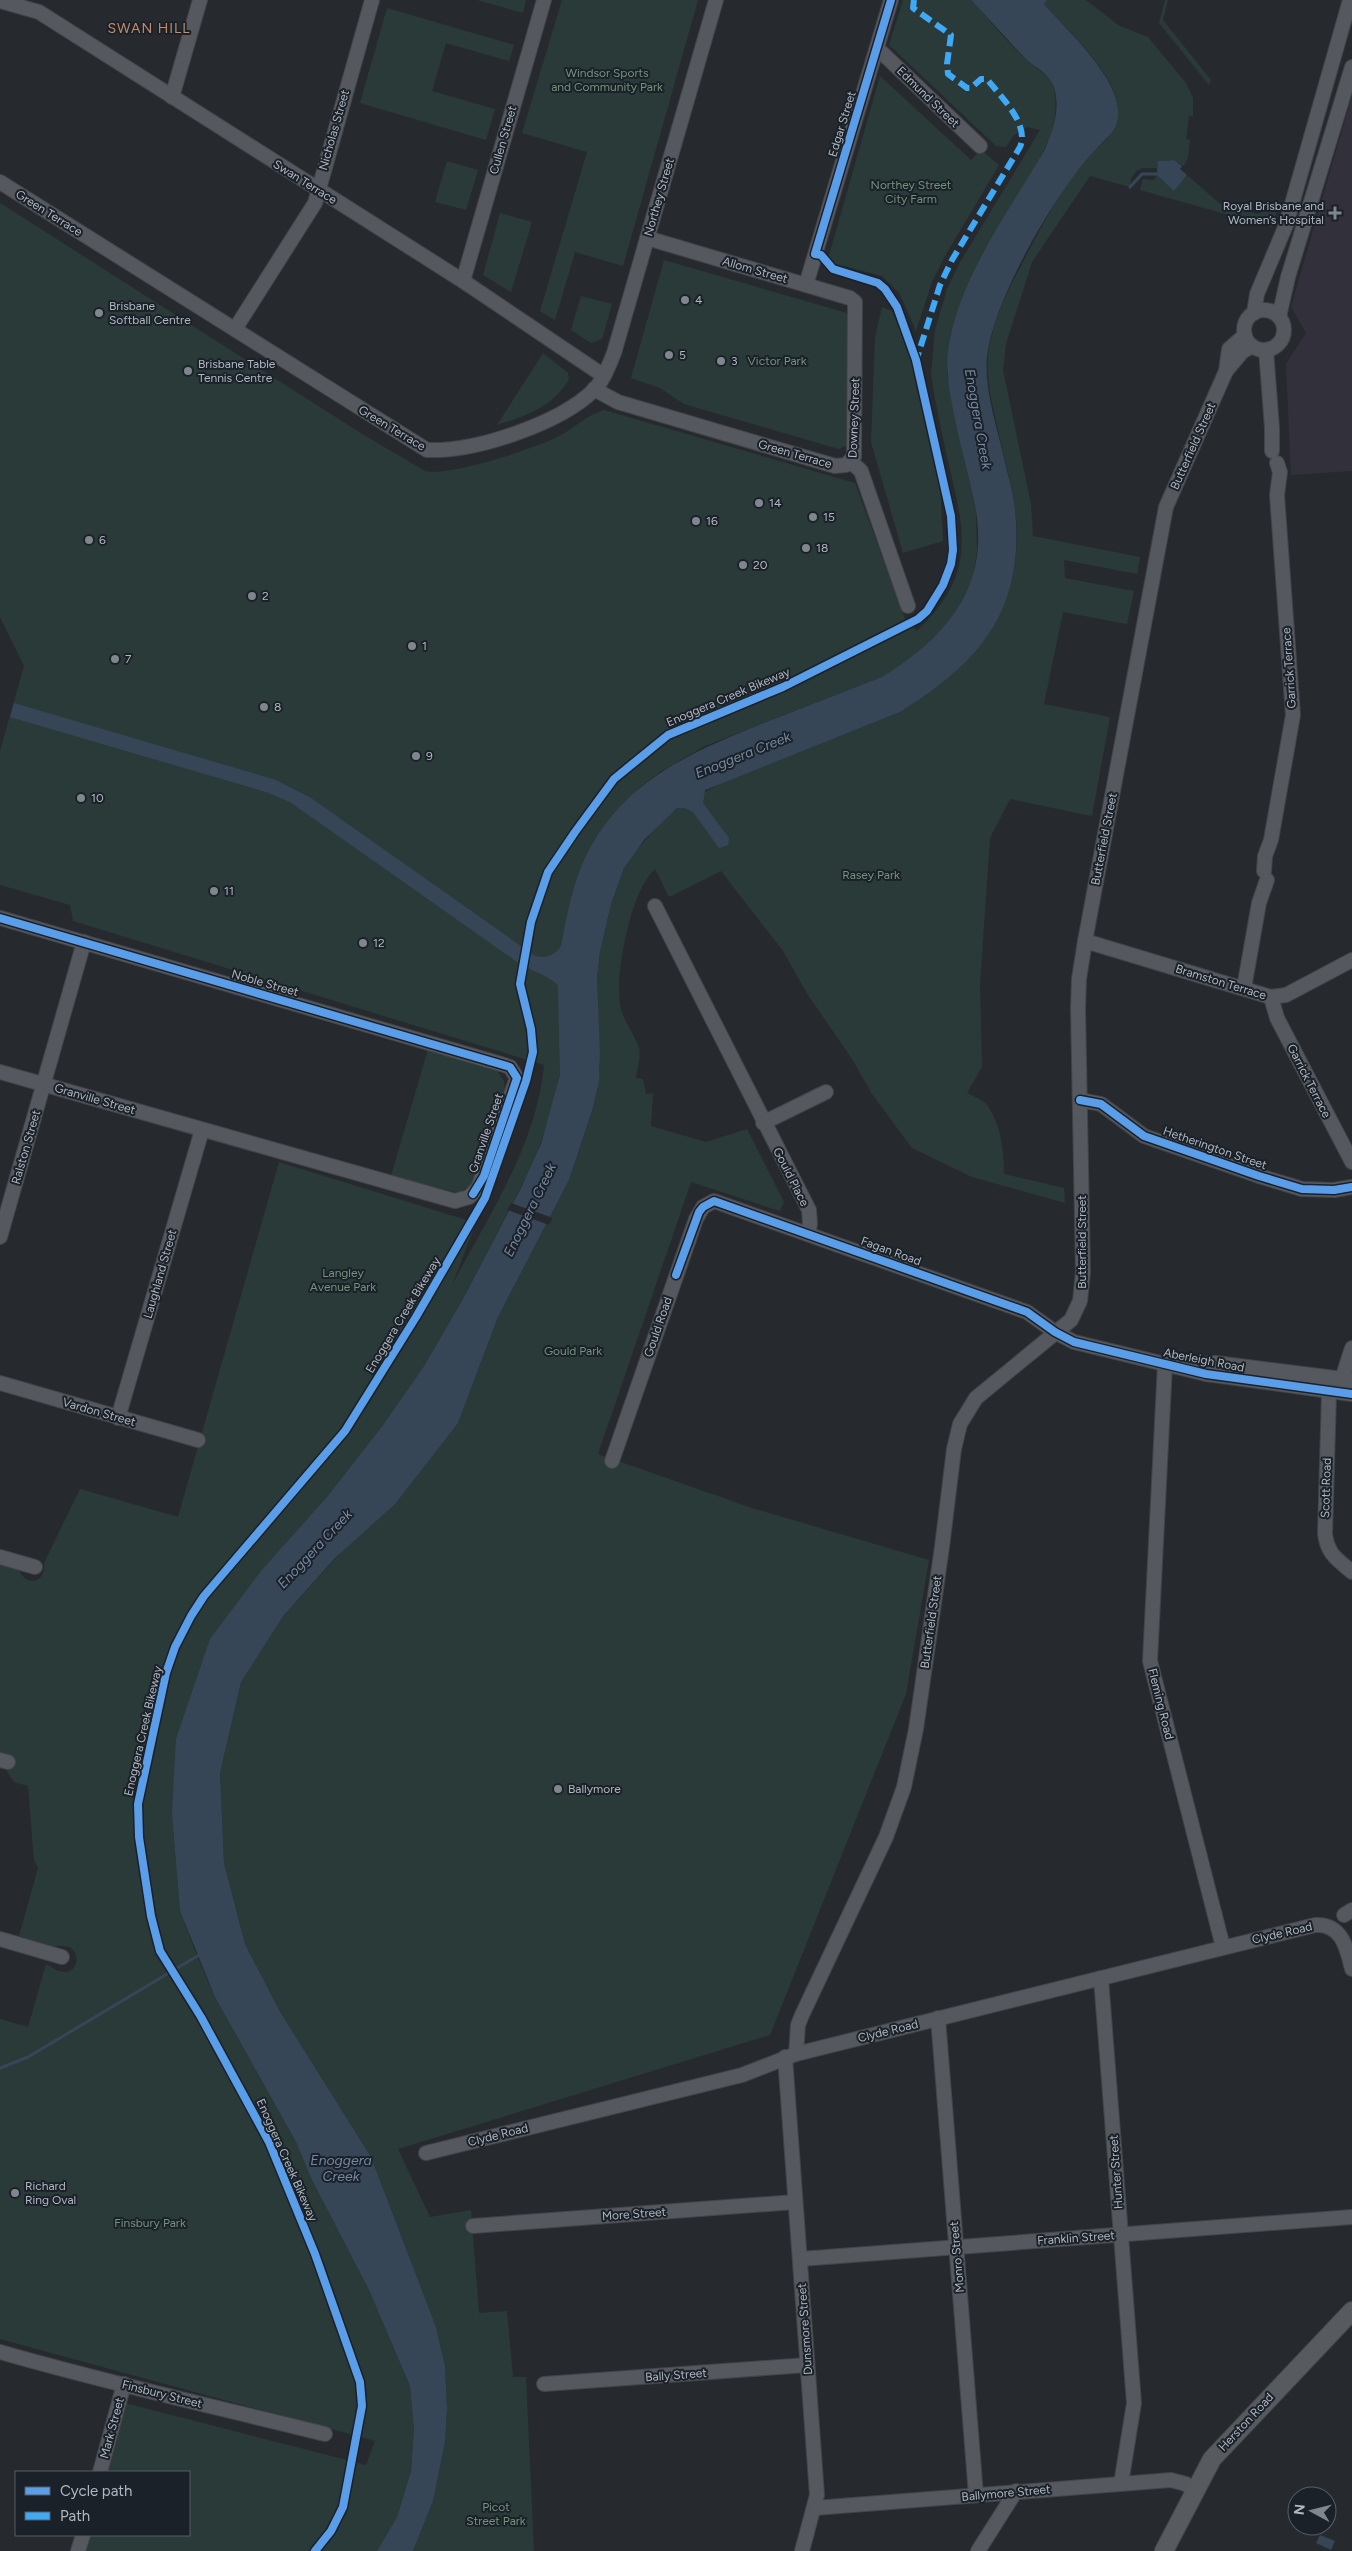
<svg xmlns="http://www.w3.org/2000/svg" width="1352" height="2551" font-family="Figtree,sans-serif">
	<rect width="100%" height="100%" fill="#262a2f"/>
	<polygon fill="#32313b" points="1352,96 1352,471 1291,475 1286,364 1306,333 1291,307"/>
	<g fill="#2a3a39">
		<polygon points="477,0 526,0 523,13"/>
		<polygon points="562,0 698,0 623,266 575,252 555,320 540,311 587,152 522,133"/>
		<path d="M903,0h68c19,20 37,44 58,62 8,8 20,12 24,24 5,17 2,33 -2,50l-100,197 -4,40 29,139 1,40 -5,30 -16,30 -11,15 -31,29 -32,21 -177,69 -45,26 -21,16 -24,26 -41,78 -13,54 -1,129 -11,44 -16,45 -70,135 -39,67 -41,59 -56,72 -155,318 8,96 17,45 18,41 81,145 16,38 57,110 41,96 4,44 -3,41 -14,46 -20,34h-293l5,-16h100v-63h-83l19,-69 241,62 9,-24 -375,-102v-320l28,8 18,-63c6,3 11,8 18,8 14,1 17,-19 5,-25 -5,-2 -11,0 -16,-1 -11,-3 -23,-7 -34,-10l19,-68 -4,-8 -6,-74 -14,-4 -7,-10 5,-17 -12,-3v-188c5,1 11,2 16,5 5,2 6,9 12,11 11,4 18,-7 16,-17l36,-74 98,28 101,-355 197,61 -24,62c36,-68 85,-141 92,-220l-471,-144 -3,-16 -70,-20v-134l24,-85 -24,-49v-414l364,232 61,36c23,6 113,-23 136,-36 16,-9 26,-20 43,-25l251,73 50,136 12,12c16,-16 31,-33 39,-55 14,-38 -1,-82 -9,-120 -6,-27 -12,-54 -16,-82l4,-44 12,-41 12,-25 81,-134 -12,-3 -14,8 -8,12 -10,-1 -107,-101z"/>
		<path d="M1047,0h39l32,25 30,12 38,46 7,15v18h-4l-3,23 4,1 -2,18 -4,8 -10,-6 -16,1v10l-2,-3h-14l-6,3 -5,8 -1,8 -40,-11 -58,86 -26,82 -3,26 28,134 2,32 107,21 -3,17 -73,-14 1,18 69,13 -7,33 -64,-12 -19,92 66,13 -18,99 -82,-17 -20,39 -10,146 2,83 -15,26c6,3 16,7 20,12 14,20 17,46 17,69l60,14 1,15 -93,-26 -60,-29 -40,-54 -20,-35 -44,-64 -25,-44 -62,-80 -52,26 -14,-28c-24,20 -42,110 -34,141 4,13 14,25 18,38 2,9 -2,21 -3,30l7,1 3,15 7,-1 -2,33 55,16 41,-13 37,73 -4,9 -89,-29 -93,272 154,54 177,52 -23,134 -136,341 -372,114 32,68 41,-7 8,103 28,-2 6,66h13l8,174h-121l20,-50 12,-59 2,-33 -2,-43 -9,-39 -65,-170 -92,-147 -34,-66 -21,-81 -4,-90 21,-91 43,-67 174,-192 40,-106 71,-137 23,-68 8,-44 -3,-91 3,-25 11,-48 13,-36 9,-14 33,-37 17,-13 38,-21 179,-71c78,-48 127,-108 115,-204 -3,-23 -10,-46 -15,-69 -7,-34 -18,-67 -9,-101 6,-28 19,-51 32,-76 18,-34 35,-69 60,-99 13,-16 37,-29 35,-53 -2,-37 -50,-79 -74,-106z"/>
		<polygon points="1165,0 1168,0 1163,20 1211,80 1209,85 1159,23"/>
		<polygon points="387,8 514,45 509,61 446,43 432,91 495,109 486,140 360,103"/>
		<polygon points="880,76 971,160 981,150 999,165 945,256 932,282 916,331 900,294 882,276 832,263 828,259"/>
		<polygon points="447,161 478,170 466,210 435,202"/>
		<polygon points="1157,175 1174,190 1187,175 1219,203 1258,214 1279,204 1272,227 1140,190 1143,179 1154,180"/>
		<polygon points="500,213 532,222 511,292 483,275"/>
		<polygon points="664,260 847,313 853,319 849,441 846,446 839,449 684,404 660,388 631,378"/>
		<polygon points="581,296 612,304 602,339 591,343 571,330"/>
		<polygon points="882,307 892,311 913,360 940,486 943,541 903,553 871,442 875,337"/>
		<path d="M543,353l25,20 1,6c-16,28 -43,37 -72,46z"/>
		<polygon points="428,1049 496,1069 504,1081 505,1094 476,1181 459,1193 391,1176"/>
	</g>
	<g fill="#374657">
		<path d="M971,0h76l-3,4c23,27 94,89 69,127 -10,12 -22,22 -31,34 -35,44 -89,137 -95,192 -3,31 9,66 16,97 4,18 10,37 12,55 10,100 -34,153 -115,203l-195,78 -2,13 26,35 -1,7 -9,3 -26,-36 -8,-4h-8l-33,32 -20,28 -13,36 -11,48 -3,25 3,77 -1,27 -7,30 -23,69 -71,137 -40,106 -63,81 -60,54 -51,57 -43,67 -21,91 4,90 21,81 34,66 92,147 65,170 9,39 2,43 -2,33 -12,59 -20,50h-36l20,-34 14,-46 3,-41 -4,-44 -41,-96 -57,-110 -16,-38 -81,-145 -35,-86 -8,-96 4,-76 34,-100 51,-68 66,-74 56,-72 41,-59 39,-67 59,-113 19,-42 19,-69 -2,-89c-4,-8 -28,-16 -38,-22l-230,-162 -24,-10 -256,-75 4,-14 262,77 35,18 224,158c10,3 21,-1 26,-10 6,-32 13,-69 29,-98 40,-72 107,-98 179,-127 38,-15 75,-29 113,-44 62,-38 107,-88 94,-166 -5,-26 -12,-52 -18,-78 -5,-26 -13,-54 -10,-82 10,-72 60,-138 96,-200 10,-21 22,-57 1,-77 -6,-6 -15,-10 -21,-17 -18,-19 -35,-38 -53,-57z"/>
		<polygon points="1174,160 1182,166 1180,169 1187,175 1174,191 1157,175 1158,161"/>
		<polygon points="1320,2535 1335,2541 1331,2550 1316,2543"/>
	</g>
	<polygon fill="#262a2f" points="511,1203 553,1218 549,1225 507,1210"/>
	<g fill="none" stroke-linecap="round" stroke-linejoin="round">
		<g stroke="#374657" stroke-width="3">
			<polyline points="1130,187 1142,174 1157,174"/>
			<polyline points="0,2068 28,2057 199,1955"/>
		</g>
		<defs>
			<g id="minor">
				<polyline points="0,1 39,12 463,281 604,376"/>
				<polyline points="877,48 980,146"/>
				<polyline points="172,97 200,0"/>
				<path d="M0,182l427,268c48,2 132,-26 167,-60 10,-10 15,-25 20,-37l102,-353"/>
				<polyline points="463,281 544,0"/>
				<polyline points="806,285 891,0"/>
				<circle cx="1264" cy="330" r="20"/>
				<polyline points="1254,313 1257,294 1286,225 1350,0"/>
				<polyline points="1279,317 1288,277 1352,67"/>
				<polyline points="235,329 315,203 372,0"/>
				<polyline points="1266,350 1272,428 1272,451"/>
				<polyline points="1226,371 1229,349 1245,335"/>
				<polyline points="594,389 618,402 835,466 846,465 854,457 855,302 850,298 647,238"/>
				<polyline points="850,461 861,471 908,606"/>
				<polyline points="1264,871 1265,856 1271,840 1293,715 1277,495 1280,472 1277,463"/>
				<polyline points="655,906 809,1210 810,1224 808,1233"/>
				<polyline points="0,918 501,1064 510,1067 517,1078 478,1188 469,1197 455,1201 0,1072"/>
				<polyline points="1085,941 1271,997 1286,995 1352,960"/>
				<polyline points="1244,988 1259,903 1267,880"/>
				<polyline points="1271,997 1277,1018 1352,1162"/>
				<polyline points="1080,1100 1101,1104 1144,1136 1259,1176 1302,1189 1334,1190 1352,1187"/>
				<polyline points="763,1123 826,1092"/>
				<polyline points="0,1237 84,942"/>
				<polyline points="1165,1364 1150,1661 1223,1947"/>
				<polyline points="1184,1365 1216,1363 1352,1380"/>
				<polyline points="1342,1379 1352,1348"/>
				<polyline points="0,1383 198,1440"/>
				<path d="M1329,1393l-4,141c3,21 12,25 27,38"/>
				<polyline points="118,1418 202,1130"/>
				<polyline points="612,1461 696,1219 703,1207 714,1201 1027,1312 1055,1332 1074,1342 1206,1374 1352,1394"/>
				<polyline points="0,1557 35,1567"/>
				<polyline points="0,1760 8,1762"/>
				<polyline points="1344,1915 1352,1910"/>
				<polyline points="0,1939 62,1957"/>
				<polyline points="1101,1978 1134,2403 1121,2484"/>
				<polyline points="938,2018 976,2495"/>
				<polyline points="796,2054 798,2025 802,2015 886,1837 904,1787 916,1729 942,1547 954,1449 960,1424 976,1398 1071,1320 1080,1301 1083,1272 1078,1008 1079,979 1085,941 1166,507 1226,371 1242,352 1252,346"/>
				<polyline points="785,2057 817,2495 802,2551"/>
				<path d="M426,2153l316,-78 54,-21 519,-129c27,-2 32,24 37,44"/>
				<polyline points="473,2226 795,2202"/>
				<polyline points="800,2259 1352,2217"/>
				<path d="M0,2352c107,31 216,55 325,82"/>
				<polyline points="544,2384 807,2365"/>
				<polyline points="100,2472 124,2384"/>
				<polyline points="815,2508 1171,2480 1186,2484 1194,2491"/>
				<polyline points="78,2551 83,2535"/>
				<polyline points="978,2551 1016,2491"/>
			</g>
			<polyline id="major" points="1164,2551 1212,2459 1352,2311"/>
		</defs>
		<use href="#minor" stroke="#424448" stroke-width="16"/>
		<use href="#major" stroke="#414549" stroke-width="20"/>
		<use href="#minor" stroke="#55585e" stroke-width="14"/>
		<use href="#major" stroke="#575b60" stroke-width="18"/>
		<path stroke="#3fa9f5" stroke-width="6" stroke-dasharray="12 6" stroke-linecap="butt" d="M914,0l-1,8 38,27 -4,29 1,10 19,14h4l10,-9h6c13,17 43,45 33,68l-68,113 -12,25 -23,73"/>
		<defs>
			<g id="cycleway">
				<polyline points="0,918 510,1067 517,1078 484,1176 473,1194"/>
				<polyline points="1080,1100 1101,1104 1144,1136 1259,1176 1302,1189 1334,1190 1352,1187"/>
				<polyline points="676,1275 699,1212 703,1207 714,1201 1027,1312 1055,1332 1074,1342 1206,1374 1352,1394"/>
				<polyline points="315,2551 331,2531 343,2507 362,2406 360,2382 315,2254 269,2142 201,2017 160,1951 151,1916 139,1837 138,1804 166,1673 175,1647 191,1616 204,1596 345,1431 416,1317 485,1198 526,1081 533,1052 531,1029 520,984 531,922 548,872 575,832 614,779 668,735 783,687 918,619 927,611 943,585 951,564 953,550 951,516 916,360 897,307 885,289 878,283 833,269 821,255 815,254 891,0"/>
			</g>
		</defs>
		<use href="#cycleway" stroke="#1b2129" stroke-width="11"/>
		<use href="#cycleway" stroke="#5a9eea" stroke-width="8"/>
	</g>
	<g fill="#80868e" stroke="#1b2129" stroke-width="2">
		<path d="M1332.5 205.5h5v5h5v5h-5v5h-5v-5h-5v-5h5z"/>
		<circle cx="685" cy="300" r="5"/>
		<circle cx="99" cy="313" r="5"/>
		<circle cx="669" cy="355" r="5"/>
		<circle cx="721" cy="361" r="5"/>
		<circle cx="188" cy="371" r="5"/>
		<circle cx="759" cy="503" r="5"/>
		<circle cx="813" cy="517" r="5"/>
		<circle cx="696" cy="521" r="5"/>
		<circle cx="89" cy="540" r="5"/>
		<circle cx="806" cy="548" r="5"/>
		<circle cx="743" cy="565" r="5"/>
		<circle cx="252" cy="596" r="5"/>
		<circle cx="412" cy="646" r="5"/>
		<circle cx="115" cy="659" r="5"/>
		<circle cx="264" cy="707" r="5"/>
		<circle cx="416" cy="756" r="5"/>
		<circle cx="81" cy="798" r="5"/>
		<circle cx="214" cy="891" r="5"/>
		<circle cx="363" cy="943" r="5"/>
		<circle cx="558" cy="1789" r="5"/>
		<circle cx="15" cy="2193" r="5"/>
	</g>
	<g text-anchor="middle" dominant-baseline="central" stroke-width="4" stroke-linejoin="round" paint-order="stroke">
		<g font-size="12" fill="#729478" stroke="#1b2129">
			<text x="607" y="73">Windsor Sports<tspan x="607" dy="14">and Community Park</tspan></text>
			<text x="911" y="185">Northey Street<tspan x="911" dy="14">City Farm</tspan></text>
			<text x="777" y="361">Victor Park</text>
			<text x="871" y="875">Rasey Park</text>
			<text x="343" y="1273">Langley<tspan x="343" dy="14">Avenue Park</tspan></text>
			<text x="573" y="1351">Gould Park</text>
			<text x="150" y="2223">Finsbury Park</text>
			<text x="496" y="2507">Picot<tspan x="496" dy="14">Street Park</tspan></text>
		</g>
		<g font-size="12" fill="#b0b7c1" stroke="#1b2129">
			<text transform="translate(928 97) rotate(44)">Edmund Street</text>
			<text transform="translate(842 124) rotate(-73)">Edgar Street</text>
			<text transform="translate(334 130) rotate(-74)">Nicholas Street</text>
			<text transform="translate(503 140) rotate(-74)">Cullen Street</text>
			<text transform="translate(305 182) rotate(32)">Swan Terrace</text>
			<text transform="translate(659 197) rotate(-74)">Northey Street</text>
			<text transform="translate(49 213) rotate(32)">Green Terrace</text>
			<text transform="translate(755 270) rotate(16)">Allom Street</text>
			<text transform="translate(854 418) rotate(-88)">Downey Street</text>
			<text transform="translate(392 428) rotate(31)">Green Terrace</text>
			<text transform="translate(1193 446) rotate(-66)">Butterfield Street</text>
			<text transform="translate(795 454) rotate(16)">Green Terrace</text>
			<text transform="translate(1289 668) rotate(-94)">Garrick Terrace</text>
			<text transform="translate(728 697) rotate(-23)">Enoggera Creek Bikeway</text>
			<text transform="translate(1104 839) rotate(-79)">Butterfield Street</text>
			<text transform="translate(1221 982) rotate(17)">Bramston Terrace</text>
			<text transform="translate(265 983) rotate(16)">Noble Street</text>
			<text transform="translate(1309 1081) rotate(63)">Garrick Terrace</text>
			<text transform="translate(95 1099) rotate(16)">Granville Street</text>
			<text transform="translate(486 1133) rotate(-71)">Granville Street</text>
			<text transform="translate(26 1147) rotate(-74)">Ralston Street</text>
			<text transform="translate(1215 1148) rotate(19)">Hetherington Street</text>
			<text transform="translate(791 1177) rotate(63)">Gould Place</text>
			<text transform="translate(1082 1242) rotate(-90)">Butterfield Street</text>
			<text transform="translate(891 1251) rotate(20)">Fagan Road</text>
			<text transform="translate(160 1274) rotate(-74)">Laughland Street</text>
			<text transform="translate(403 1315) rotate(-59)">Enoggera Creek Bikeway</text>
			<text transform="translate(658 1327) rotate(-71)">Gould Road</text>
			<text transform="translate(1204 1360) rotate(11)">Aberleigh Road</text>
			<text transform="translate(99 1412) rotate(16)">Vardon Street</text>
			<text transform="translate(1326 1488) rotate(-88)">Scott Road</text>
			<text transform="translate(931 1622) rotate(-82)">Butterfield Street</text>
			<text transform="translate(1161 1704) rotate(76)">Fleming Road</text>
			<text transform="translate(143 1731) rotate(-77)">Enoggera Creek Bikeway</text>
			<text transform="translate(1282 1933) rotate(-13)">Clyde Road</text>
			<text transform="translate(888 2031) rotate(-14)">Clyde Road</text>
			<text transform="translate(498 2135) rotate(-14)">Clyde Road</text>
			<text transform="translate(287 2160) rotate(66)">Enoggera Creek Bikeway</text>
			<text transform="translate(1116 2172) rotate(-94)">Hunter Street</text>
			<text transform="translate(634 2214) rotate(-4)">More Street</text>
			<text transform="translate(1076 2238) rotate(-4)">Franklin Street</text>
			<text transform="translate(957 2257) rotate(-95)">Monro Street</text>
			<text transform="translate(805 2329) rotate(-94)">Dunsmore Street</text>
			<text transform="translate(676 2375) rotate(-4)">Bally Street</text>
			<text transform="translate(162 2394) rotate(14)">Finsbury Street</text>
			<text transform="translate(1246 2422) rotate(-47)">Herston Road</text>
			<text transform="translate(112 2428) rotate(-75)">Mark Street</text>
			<text transform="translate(1006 2493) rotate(-5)">Ballymore Street</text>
		</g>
		<g font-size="12" fill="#b0b7c1" stroke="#1b2129" text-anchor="start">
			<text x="1324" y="206" text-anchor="end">Royal Brisbane and<tspan x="1324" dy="14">Women’s Hospital</tspan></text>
			<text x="695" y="300">4</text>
			<text x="109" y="306">Brisbane<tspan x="109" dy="14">Softball Centre</tspan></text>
			<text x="679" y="355">5</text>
			<text x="731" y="361">3</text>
			<text x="198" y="364">Brisbane Table<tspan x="198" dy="14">Tennis Centre</tspan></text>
			<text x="769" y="503">14</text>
			<text x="823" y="517">15</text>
			<text x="706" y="521">16</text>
			<text x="99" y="540">6</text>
			<text x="816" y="548">18</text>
			<text x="753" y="565">20</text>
			<text x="262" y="596">2</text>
			<text x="422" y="646">1</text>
			<text x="125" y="659">7</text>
			<text x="274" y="707">8</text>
			<text x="426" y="756">9</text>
			<text x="91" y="798">10</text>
			<text x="224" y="891">11</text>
			<text x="373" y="943">12</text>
			<text x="568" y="1789">Ballymore</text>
			<text x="25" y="2186">Richard<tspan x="25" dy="14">Ring Oval</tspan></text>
		</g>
		<g font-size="14" letter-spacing="1" fill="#c38b68" stroke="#1b2129">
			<text x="149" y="28">SWAN HILL</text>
		</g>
		<g font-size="14" font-style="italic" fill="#7489a1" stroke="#1b2129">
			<text transform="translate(978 419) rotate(80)">Enoggera Creek</text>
			<text transform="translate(743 755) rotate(-22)">Enoggera Creek</text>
			<text transform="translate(530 1210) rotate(-64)">Enoggera Creek</text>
			<text transform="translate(315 1549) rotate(-47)">Enoggera Creek</text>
			<text x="341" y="2160">Enoggera<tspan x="341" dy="16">Creek</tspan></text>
		</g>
	</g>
	<rect x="15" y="2471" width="175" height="65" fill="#1b2129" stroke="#575d66"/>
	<rect x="25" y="2487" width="25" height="8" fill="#5a9eea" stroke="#575d66"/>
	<text x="60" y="2496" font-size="15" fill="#b0b7c1">Cycle path</text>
	<rect x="25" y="2512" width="25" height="8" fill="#3fa9f5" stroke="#575d66"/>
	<text x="60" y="2521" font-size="15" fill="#b0b7c1">Path</text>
	<g transform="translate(1312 2511) rotate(277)"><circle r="24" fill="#1b2129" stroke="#575d66"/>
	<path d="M0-4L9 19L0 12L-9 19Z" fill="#80868e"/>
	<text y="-8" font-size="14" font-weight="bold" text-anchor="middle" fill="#b0b7c1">N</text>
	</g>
</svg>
